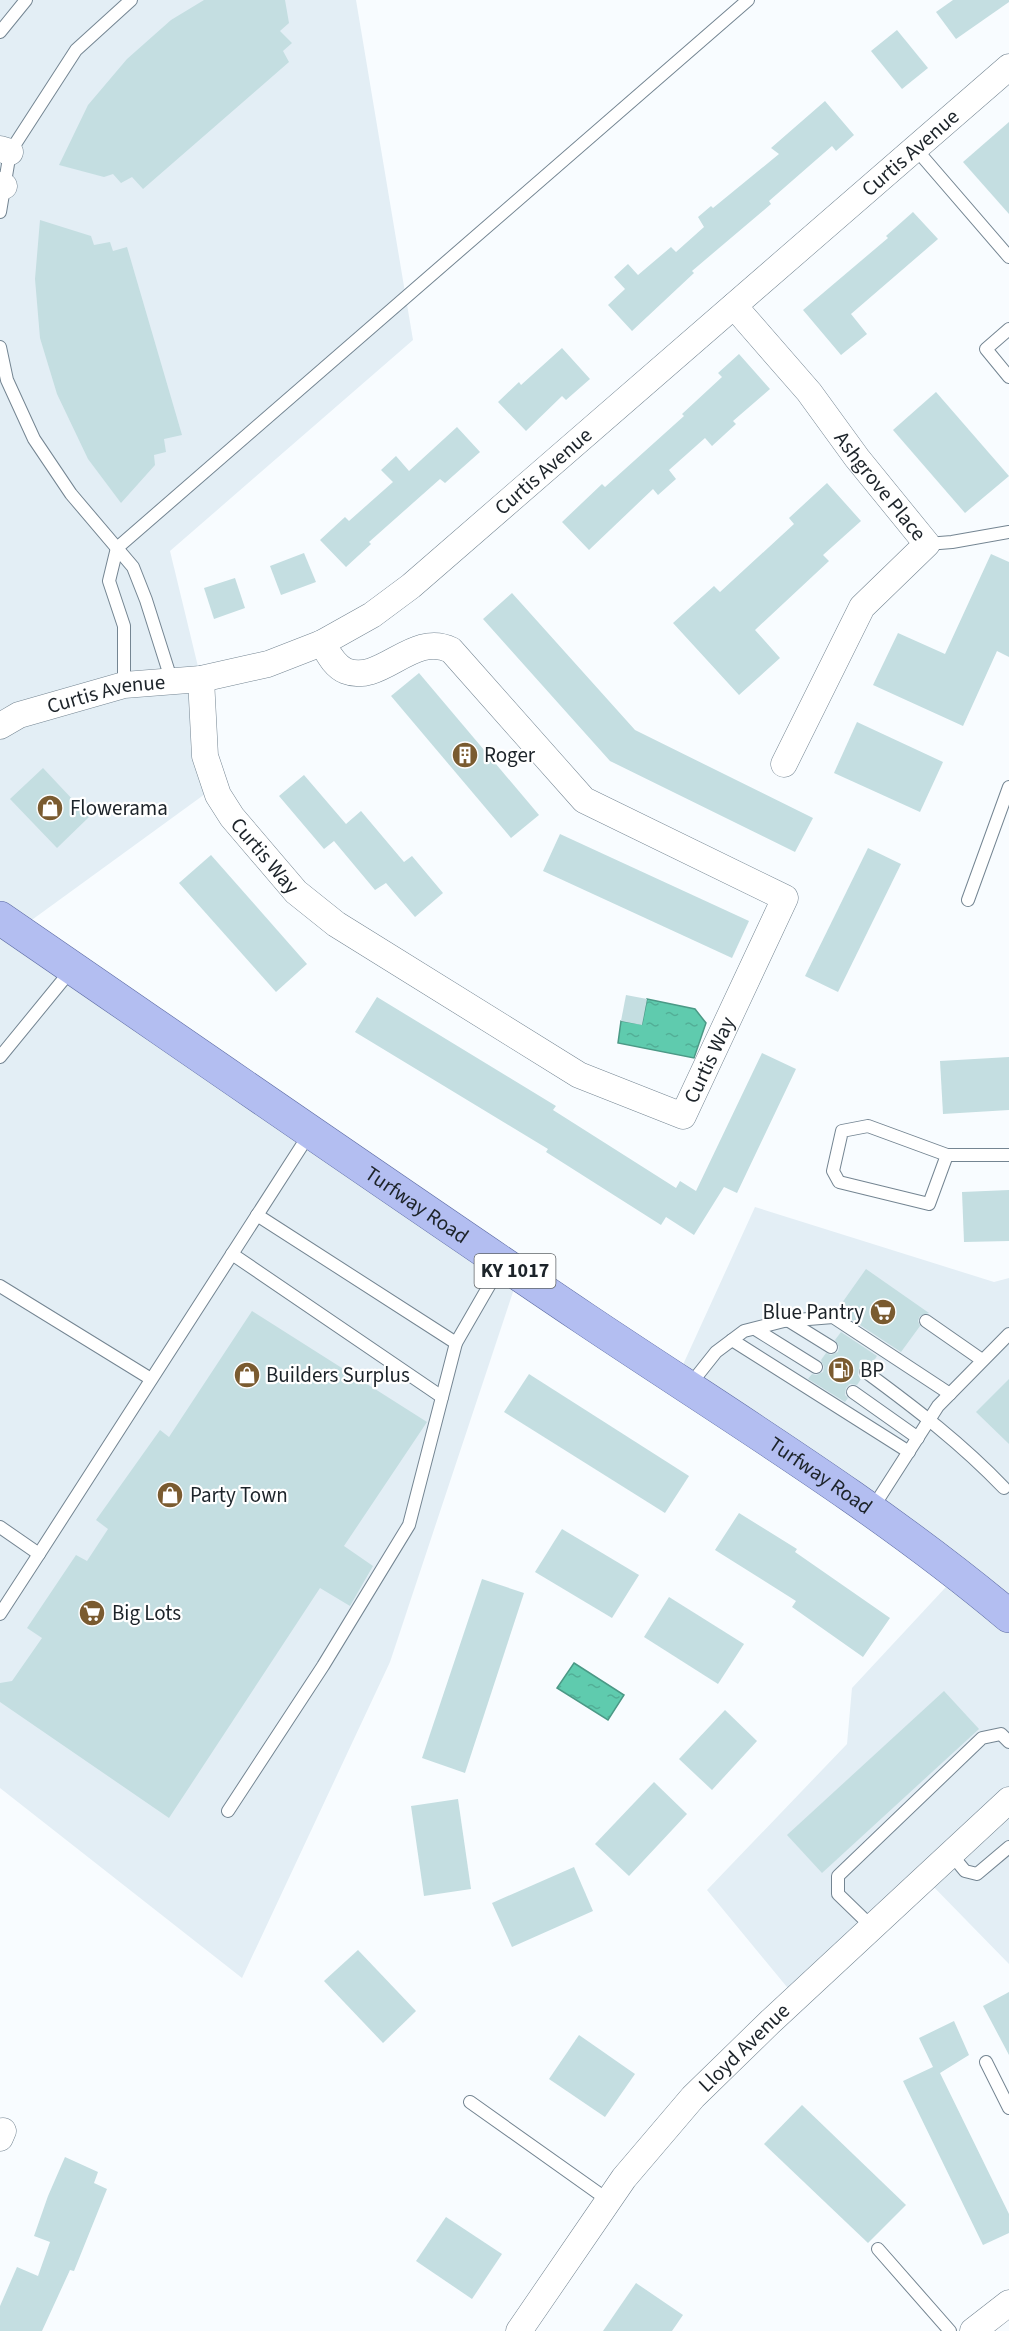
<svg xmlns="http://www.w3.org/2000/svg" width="1009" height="2331" font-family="'Source Sans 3',sans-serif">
	<defs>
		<pattern id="water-ripples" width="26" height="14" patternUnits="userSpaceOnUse" patternTransform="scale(1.5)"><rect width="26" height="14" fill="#5fcbae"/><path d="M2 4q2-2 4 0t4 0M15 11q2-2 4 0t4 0" fill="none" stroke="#52ae96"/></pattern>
	</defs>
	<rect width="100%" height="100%" fill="#f8fcff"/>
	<g fill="#e3eef5">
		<polygon points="0,0 356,0 413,340 170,551 201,679 216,786 18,930 519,1274 390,1662 242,1978 0,1788"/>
		<polygon points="755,1207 994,1282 1009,1278 1009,1964 925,1878 796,1998 707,1890 847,1744 852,1688 958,1574 676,1380"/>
	</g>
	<g fill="url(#water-ripples)" stroke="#4b9986" stroke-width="1.5">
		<polygon points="647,999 695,1009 706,1023 694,1058 618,1043 621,1021 642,1024"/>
		<polygon points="574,1663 624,1695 608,1720 557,1688"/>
	</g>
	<g fill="#c4dee1">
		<polygon points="204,0 285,0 289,23 280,31 292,43 283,51 289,62 143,189 132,177 121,183 113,174 104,177 59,165 88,105 127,59 171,20"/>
		<polygon points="953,0 1009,0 1009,2 956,39 936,12"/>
		<polygon points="897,30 928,68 902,89 871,51"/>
		<polygon points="825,101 854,135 836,151 832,146 769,201 771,204 692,271 694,273 632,331 608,305 625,289 614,277 628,264 638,275 671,247 676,252 704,227 698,217 711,206 713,208 779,154 771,148"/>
		<polygon points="1009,122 1009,214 963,162"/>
		<polygon points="913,212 938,239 851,314 867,334 841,355 803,310 888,238 886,236"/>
		<polygon points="40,220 91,236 94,245 110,242 113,251 127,247 182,435 164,439 166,452 154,455 155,465 121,503 88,459 57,394 40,338 35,279"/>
		<polygon points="562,348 590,379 566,400 562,396 526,431 498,402 519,382 521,385"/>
		<polygon points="739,354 770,389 733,421 736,424 712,446 705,438 669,470 676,479 658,495 653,489 589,550 562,522 602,484 605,487 684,416 682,414 722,377 718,373"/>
		<polygon points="936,392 1009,476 965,513 893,430"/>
		<polygon points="457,427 480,452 445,483 440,479 369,542 371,544 346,567 320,540 345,517 349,521 393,482 381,470 396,456 409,471"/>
		<polygon points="827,483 861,521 823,555 829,561 755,630 780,658 739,695 673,623 714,586 720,592 794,524 789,518"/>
		<polygon points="304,553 316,582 281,595 270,566"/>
		<polygon points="991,554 1009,562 1009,657 997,651 963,726 873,685 898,633 945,654"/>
		<polygon points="235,578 245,608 214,619 204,588"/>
		<polygon points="512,593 635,730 813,818 795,852 610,761 483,619"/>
		<polygon points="419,673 539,815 511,838 391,696"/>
		<polygon points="857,722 943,762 920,812 834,773"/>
		<polygon points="43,768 89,817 57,848 10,799"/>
		<polygon points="304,775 346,824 361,811 404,862 412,856 443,893 415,917 386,883 375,890 334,841 324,849 279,796"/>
		<polygon points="560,834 749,921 732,958 543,871"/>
		<polygon points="868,848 901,864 838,992 805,976"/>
		<polygon points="211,855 307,964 276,992 179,883"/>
		<polygon points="626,995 647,999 642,1025 621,1021"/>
		<polygon points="377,997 556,1106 553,1110 676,1188 680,1181 696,1191 762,1053 796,1069 737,1193 724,1187 694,1235 666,1217 661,1225 546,1152 548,1149 355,1032"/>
		<polygon points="1009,1057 1009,1110 943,1114 940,1061"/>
		<polygon points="1009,1190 1009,1241 964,1242 962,1192"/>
		<polygon points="866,1269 929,1313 920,1316 918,1321 920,1326 901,1352 837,1310"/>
		<polygon points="252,1311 427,1422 344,1546 373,1566 350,1606 320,1588 169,1818 0,1702 0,1683 12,1681 42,1638 27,1628 76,1555 87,1561 108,1529 96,1520 160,1430 169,1437"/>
		<polygon points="841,1332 877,1356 871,1365 863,1364 859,1368 858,1375 861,1379 857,1385 850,1384 846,1388 845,1395 848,1398 845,1402 808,1379 812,1374 816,1375 823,1372 824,1367 821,1360 826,1353 831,1355 838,1352 839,1347 835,1340"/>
		<polygon points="529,1374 689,1476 665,1513 504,1412"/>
		<polygon points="1009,1379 1009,1444 976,1412"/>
		<polygon points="739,1513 797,1549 795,1552 890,1618 863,1657 792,1607 796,1601 715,1550"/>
		<polygon points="562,1529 639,1575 612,1618 535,1572"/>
		<polygon points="482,1579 524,1593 465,1773 422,1758"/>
		<polygon points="669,1597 744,1644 718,1684 644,1637"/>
		<polygon points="944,1691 979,1729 822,1873 787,1835"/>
		<polygon points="725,1710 757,1741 712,1790 679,1759"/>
		<polygon points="654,1782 687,1814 629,1876 595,1844"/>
		<polygon points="458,1799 471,1889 424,1896 411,1806"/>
		<polygon points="574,1867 593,1911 512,1947 492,1903"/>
		<polygon points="358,1950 416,2011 383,2043 324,1981"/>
		<polygon points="1009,1992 1009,2055 983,2006"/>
		<polygon points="954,2021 969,2055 940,2073 1009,2214 1009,2233 983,2245 903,2081 933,2067 919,2038"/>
		<polygon points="579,2035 635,2074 605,2117 549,2079"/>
		<polygon points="802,2105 906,2205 868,2243 764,2144"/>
		<polygon points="65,2157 98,2172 94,2183 107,2189 74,2271 70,2270 42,2331 0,2331 0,2306 17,2267 38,2276 50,2242 34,2236 48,2196"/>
		<polygon points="446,2217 502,2254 472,2299 416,2261"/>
		<polygon points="636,2283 683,2315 672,2331 603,2331"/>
	</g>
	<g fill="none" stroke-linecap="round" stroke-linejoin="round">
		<defs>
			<g id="service">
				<polyline points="0,32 26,0"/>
				<polyline points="915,148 1009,257"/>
				<polyline points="0,212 10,152 76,50 131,0"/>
				<polyline points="1009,329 986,349 1009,377"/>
				<polyline points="0,347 7,380 34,439 71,494 133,567 146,600 172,682"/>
				<polyline points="927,544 952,542 1009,532"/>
				<polyline points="124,685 124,626 109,581 117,548 748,0"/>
				<polyline points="968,900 1009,787"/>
				<polyline points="0,1057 72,969"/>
				<polyline points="947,1155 929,1204 839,1182 833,1171 842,1131 868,1126 947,1155 1009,1155"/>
				<polyline points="257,1215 456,1343"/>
				<polyline points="232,1254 442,1397"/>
				<polyline points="0,1286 151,1379"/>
				<polyline points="789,1321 831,1347"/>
				<polyline points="926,1321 982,1360"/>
				<polyline points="755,1329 816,1367"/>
				<polyline points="732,1340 909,1452"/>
				<path d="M866,1372c49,36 96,72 138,116"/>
				<polyline points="689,1386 716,1352 744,1331 784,1321 833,1317 950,1394"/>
				<polyline points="853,1392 918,1438"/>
				<polyline points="872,1509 938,1406 1009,1334"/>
				<polyline points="0,1527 39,1554 310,1133"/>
				<polyline points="0,1614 39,1554"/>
				<polyline points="228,1811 323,1666 409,1525 456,1343 501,1265"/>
				<polyline points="951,1854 965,1871 977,1874 1009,1847"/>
				<polyline points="872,1927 838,1894 838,1876 982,1738 1001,1734 1009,1742"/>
				<polyline points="986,2062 1009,2108"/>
				<polyline points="470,2102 608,2200"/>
				<polyline points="878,2249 950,2331"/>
			</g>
			<g id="minor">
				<polyline points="0,149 10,152"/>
				<polyline points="0,185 4,186"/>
				<path id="s1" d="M734,306l75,86 48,66 70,86 -65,63 -78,157"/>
				<path id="s2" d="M201,679l4,77 13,39 14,22 64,75 40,32 243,151 104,41 102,-218 -201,-98 -133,-150c-38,-19 -70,35 -105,21 -12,-5 -18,-18 -24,-28"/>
				<path id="s3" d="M0,726l19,-11 105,-30 77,-6 67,-15 54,-21 50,-28 39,-29 598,-519"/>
				<polyline points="0,2138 3,2131"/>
				<path id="s4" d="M519,2331l105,-153 69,-81 77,-75 239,-222"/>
				<polyline points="973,2331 1009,2303"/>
			</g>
			<g id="primary">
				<path id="s5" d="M0,918c195,134 389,269 585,401 143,96 292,186 424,297"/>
			</g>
		</defs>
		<use href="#service" stroke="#748592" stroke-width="14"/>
		<use href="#minor" stroke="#748592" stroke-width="27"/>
		<use href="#primary" stroke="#5d6ca4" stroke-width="34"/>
		<use href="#service" stroke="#fff" stroke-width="12"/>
		<use href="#minor" stroke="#fff" stroke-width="26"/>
		<use href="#primary" stroke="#b3bef1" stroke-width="33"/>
	</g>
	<defs>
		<symbol id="building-disc" viewBox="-11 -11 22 22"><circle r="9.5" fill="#7a5b30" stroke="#fff"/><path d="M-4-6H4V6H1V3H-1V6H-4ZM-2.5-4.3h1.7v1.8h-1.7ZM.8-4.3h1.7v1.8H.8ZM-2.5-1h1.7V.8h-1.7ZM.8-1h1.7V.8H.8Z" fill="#fff"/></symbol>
		<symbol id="shop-disc" viewBox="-11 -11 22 22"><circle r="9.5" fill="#7a5b30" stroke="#fff"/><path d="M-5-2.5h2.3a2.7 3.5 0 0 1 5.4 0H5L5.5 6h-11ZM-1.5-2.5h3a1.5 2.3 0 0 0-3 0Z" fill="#fff"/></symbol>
		<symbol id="supermarket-disc" viewBox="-11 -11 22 22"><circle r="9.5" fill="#7a5b30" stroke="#fff"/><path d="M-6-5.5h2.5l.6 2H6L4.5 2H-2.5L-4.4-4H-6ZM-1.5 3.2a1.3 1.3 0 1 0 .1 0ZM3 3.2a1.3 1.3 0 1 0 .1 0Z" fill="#fff"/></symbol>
		<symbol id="fuel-disc" viewBox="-11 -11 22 22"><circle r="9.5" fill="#7a5b30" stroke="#fff"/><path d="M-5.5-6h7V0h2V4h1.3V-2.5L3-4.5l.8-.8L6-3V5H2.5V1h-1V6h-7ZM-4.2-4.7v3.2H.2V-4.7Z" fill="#fff"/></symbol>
	</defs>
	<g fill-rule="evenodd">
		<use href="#building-disc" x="450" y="740" width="30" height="30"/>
		<use href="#shop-disc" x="35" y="793" width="30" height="30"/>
		<use href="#supermarket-disc" x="868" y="1297" width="30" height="30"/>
		<use href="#fuel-disc" x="826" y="1355" width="30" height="30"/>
		<use href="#shop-disc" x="232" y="1360" width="30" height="30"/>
		<use href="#shop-disc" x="155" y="1480" width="30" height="30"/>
		<use href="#supermarket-disc" x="77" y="1598" width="30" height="30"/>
	</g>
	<g text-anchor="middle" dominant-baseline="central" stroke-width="4.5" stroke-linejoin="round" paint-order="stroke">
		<rect fill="#fff" stroke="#606569" stroke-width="1.5" x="474.5" y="1254" width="81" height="34" rx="4.5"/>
		<g font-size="20" font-weight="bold" fill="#1c2329">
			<text x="515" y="1271">KY 1017</text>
		</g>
		<g font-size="21" fill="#1c2329" stroke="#fff">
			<text stroke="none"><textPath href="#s3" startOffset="1102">Curtis Avenue</textPath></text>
			<text stroke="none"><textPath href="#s3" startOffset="616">Curtis Avenue</textPath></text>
			<text stroke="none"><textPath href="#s1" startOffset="232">Ashgrove Place</textPath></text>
			<text stroke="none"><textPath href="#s3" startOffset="112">Curtis Avenue</textPath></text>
			<text stroke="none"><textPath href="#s2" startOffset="195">Curtis Way</textPath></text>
			<text stroke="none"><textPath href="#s2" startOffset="754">Curtis Way</textPath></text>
			<text stroke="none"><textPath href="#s5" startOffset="506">Turfway Road</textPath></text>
			<text stroke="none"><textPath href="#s5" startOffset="992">Turfway Road</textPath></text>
			<text stroke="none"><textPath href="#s4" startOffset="363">Lloyd Avenue</textPath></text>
		</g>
		<g font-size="21" fill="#1c2329" stroke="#fff" text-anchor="start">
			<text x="484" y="755">Roger</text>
			<text x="70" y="808">Flowerama</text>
			<text x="864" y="1312" text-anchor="end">Blue Pantry</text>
			<text x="860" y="1370">BP</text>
			<text x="266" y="1375">Builders Surplus</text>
			<text x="190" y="1495">Party Town</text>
			<text x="112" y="1613">Big Lots</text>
		</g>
	</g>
</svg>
